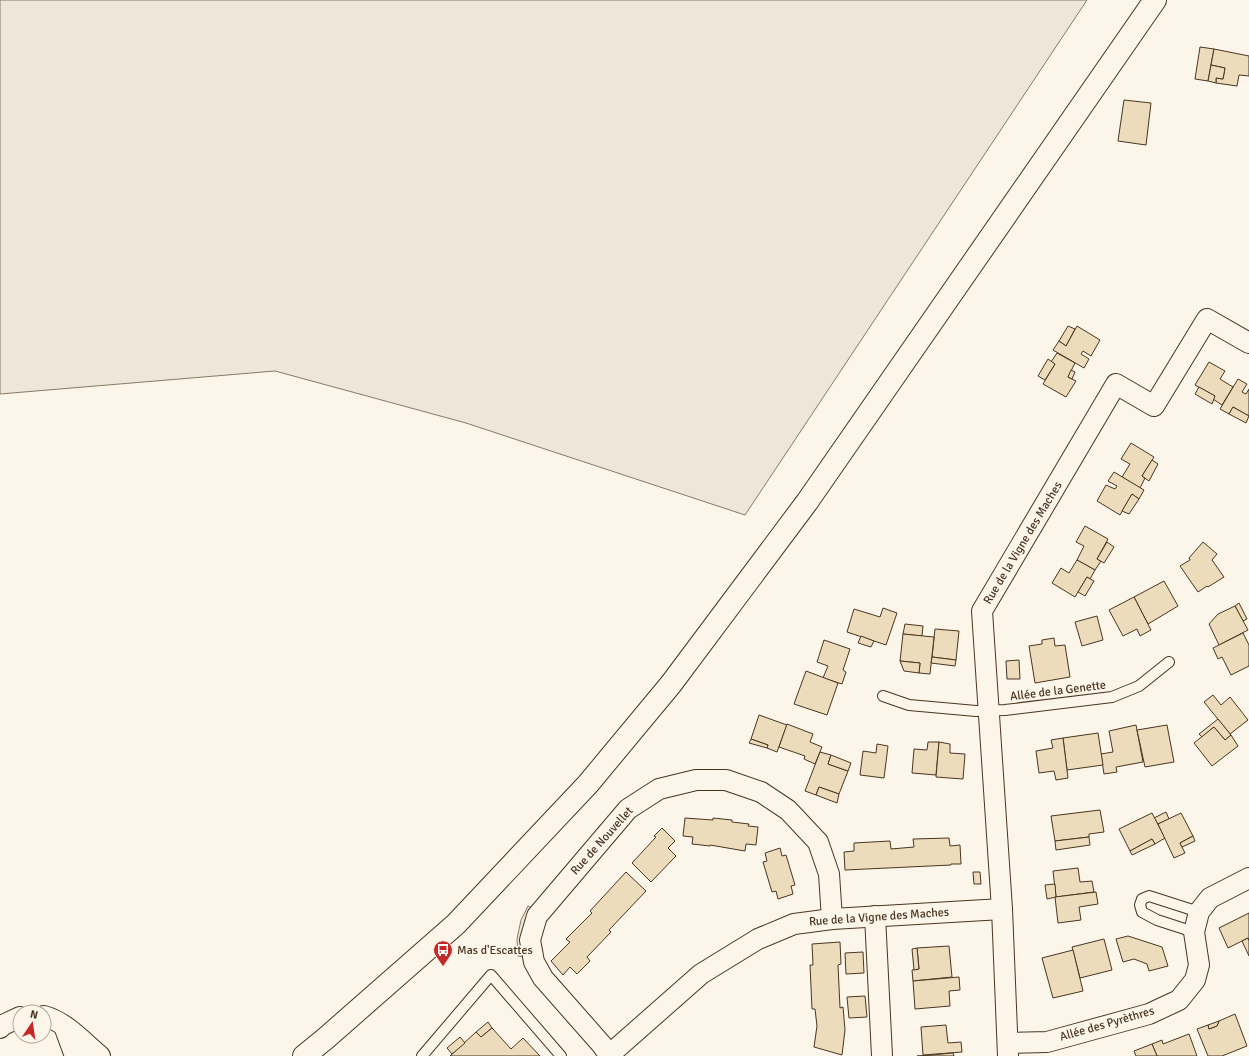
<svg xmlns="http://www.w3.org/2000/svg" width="1249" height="1056" font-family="Signika,sans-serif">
	<rect width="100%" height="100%" fill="#fbf6e9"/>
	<polygon fill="#ede6d9" stroke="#887966" points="0,0 1087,0 745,515 466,423 275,371 0,394"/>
	<polygon fill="#ede7d9" stroke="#887966" points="528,906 534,909 525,957 518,956 517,939 521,920"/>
	<g fill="#ecdcbc" stroke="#4a3520">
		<polygon points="1200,47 1214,49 1208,81 1195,79"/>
		<polygon points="1214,49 1249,56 1249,76 1239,75 1237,86 1216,83 1216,78 1223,79 1225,68 1211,65"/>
		<polygon points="1211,65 1225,68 1223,79 1216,78 1216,83 1208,81"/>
		<polygon points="1124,100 1151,103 1146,145 1118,141"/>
		<polygon points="1068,326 1075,329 1066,346 1059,341"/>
		<polygon points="1077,326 1100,340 1091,356 1083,351 1081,354 1089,359 1084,368 1053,350 1059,341 1066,346"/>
		<polygon points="1057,353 1075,363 1068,377 1076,381 1066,397 1043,384 1055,364 1051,362"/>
		<polygon points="1048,359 1055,364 1045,380 1038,376"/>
		<polygon points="1209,362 1225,371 1220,379 1233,387 1222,405 1213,399 1215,396 1195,385"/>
		<polygon points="1071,370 1075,372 1072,379 1068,377"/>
		<polygon points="1238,379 1247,384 1242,392 1246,394 1249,389 1249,416 1233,407 1229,414 1220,409"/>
		<polygon points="1199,387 1215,396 1212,404 1195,394"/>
		<polygon points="1233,407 1249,416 1246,423 1229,414"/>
		<polygon points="1131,443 1154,457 1142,476 1145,478 1140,488 1122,477 1130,464 1121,459"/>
		<polygon points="1152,460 1158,464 1149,481 1142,476"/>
		<polygon points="1114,472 1144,490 1139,499 1132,494 1120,515 1097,501 1106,485 1115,489 1117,486 1108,481"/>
		<polygon points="1132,494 1139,499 1129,514 1122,511"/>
		<polygon points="1085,526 1108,539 1097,559 1101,561 1095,570 1077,560 1084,546 1076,542"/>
		<polygon points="1107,542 1114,547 1104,563 1097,559"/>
		<polygon points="1203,542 1217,554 1212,560 1224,577 1208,587 1207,586 1198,592 1180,566 1190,560 1189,558"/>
		<polygon points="1077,560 1095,570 1090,579 1087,577 1075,597 1052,583 1061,568 1069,573"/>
		<polygon points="1087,577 1094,581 1085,596 1078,592"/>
		<polygon points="1164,581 1178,606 1148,624 1134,597"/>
		<polygon points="1134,597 1151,630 1140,636 1137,629 1123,636 1109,610"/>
		<polygon points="1239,603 1247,619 1243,621 1235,606"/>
		<polygon points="1235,606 1248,630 1219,645 1209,624 1218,614"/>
		<polygon points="883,608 897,613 886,645 847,632 854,609 880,617"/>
		<polygon points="1097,616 1103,640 1082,646 1075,622"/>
		<polygon points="905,624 923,626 922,636 903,634"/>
		<polygon points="935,629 959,631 956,660 932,657"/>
		<polygon points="1243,633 1249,645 1249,666 1231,675 1222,657 1218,659 1213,648"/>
		<polygon points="903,634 934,637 930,674 919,673 920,663 900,661"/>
		<polygon points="861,636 874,641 871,647 858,643"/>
		<polygon points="1054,638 1055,646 1065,645 1070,677 1035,683 1029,646 1042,644 1042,640"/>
		<polygon points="824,640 850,649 843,670 846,672 842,684 823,678 828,666 817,662"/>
		<polygon points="932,657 956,660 955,666 931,663"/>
		<polygon points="1019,660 1020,679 1007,679 1006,661"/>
		<polygon points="900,661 920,663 919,673 904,671"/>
		<polygon points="806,671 838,683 827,715 794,704"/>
		<polygon points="1213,695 1221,705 1230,697 1248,720 1230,734 1204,702"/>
		<polygon points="759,715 787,725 777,752 767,748 768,745 751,739"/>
		<polygon points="1218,719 1231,735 1225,740 1214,727 1202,737 1199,734"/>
		<polygon points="787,724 813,734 810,742 822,747 815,764 804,759 805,756 779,747"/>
		<polygon points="1136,725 1143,762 1116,767 1117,772 1104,774 1101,754 1113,752 1109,731"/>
		<polygon points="1167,725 1174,762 1145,767 1137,730"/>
		<polygon points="1214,727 1225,740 1231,735 1238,746 1212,766 1194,743"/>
		<polygon points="1098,733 1103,765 1067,770 1063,738"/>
		<polygon points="1063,738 1068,778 1056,780 1054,771 1039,773 1036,751 1053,748 1051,740"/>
		<polygon points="751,739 768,745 767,748 749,743"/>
		<polygon points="928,742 939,742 936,775 912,773 914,749 927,750"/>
		<polygon points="939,742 950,744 950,753 965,754 963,779 936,777"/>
		<polygon points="877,744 888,746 884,778 860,775 863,751 876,753"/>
		<polygon points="820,752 831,755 828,764 848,771 839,794 819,787 816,795 805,791"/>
		<polygon points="831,755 851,763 848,771 828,764"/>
		<polygon points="819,787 839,794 837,803 816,795"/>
		<polygon points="1100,810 1104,832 1089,834 1089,837 1055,841 1051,816"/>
		<polygon points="1166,812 1169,819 1158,824 1154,818"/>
		<polygon points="1152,813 1165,838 1155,844 1152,839 1130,851 1119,829"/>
		<polygon points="1181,813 1193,836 1180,843 1185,853 1174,858 1158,824"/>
		<polygon points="685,818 713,820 713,818 732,820 732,822 749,824 748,826 758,827 756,845 746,844 745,851 710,845 710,846 692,844 693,837 683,836"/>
		<polygon points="662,828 675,841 668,848 676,856 651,882 632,863 656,837 654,836"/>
		<polygon points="1193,836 1195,841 1182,847 1180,843"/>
		<polygon points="1089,837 1090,845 1056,850 1055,841"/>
		<polygon points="949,838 950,846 960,845 961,864 951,864 951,865 845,870 844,852 854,851 854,843 890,841 891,849 914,847 913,839"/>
		<polygon points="1152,839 1155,844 1132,855 1130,851"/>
		<polygon points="780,848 782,856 786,855 795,885 791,886 793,894 778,899 776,891 772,892 763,862 767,861 765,853"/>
		<polygon points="1078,868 1080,882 1092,881 1094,892 1056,897 1053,871"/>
		<polygon points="626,872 646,891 609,930 611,932 587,957 590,961 577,974 570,967 563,975 551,961 570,942 566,939 592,913 590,911"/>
		<polygon points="973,872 980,872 981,884 974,884"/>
		<polygon points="1055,884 1056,897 1047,899 1045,885"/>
		<polygon points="1096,892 1098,904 1079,907 1081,920 1058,923 1055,897"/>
		<polygon points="1249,913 1249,941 1248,938 1228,948 1219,928"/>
		<polygon points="1128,936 1162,947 1168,966 1149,971 1147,964 1134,959 1123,962 1116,939"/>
		<polygon points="1248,938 1249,941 1249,956 1242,941"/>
		<polygon points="1104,939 1112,970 1080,978 1072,947"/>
		<polygon points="840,942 841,964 838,965 840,1008 843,1007 845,1030 842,1055 814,1047 817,1026 815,1009 812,1009 810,965 813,965 812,944"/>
		<polygon points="949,946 952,977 913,981 912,970 919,969 917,948"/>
		<polygon points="917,948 919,969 914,970 912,949"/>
		<polygon points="1073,950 1083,991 1053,998 1042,958"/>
		<polygon points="863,952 864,973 846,974 845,953"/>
		<polygon points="959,977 960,990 949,991 950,1006 915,1009 913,981"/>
		<polygon points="865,996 867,1017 849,1018 847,997"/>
		<polygon points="1235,1014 1247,1046 1222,1056 1208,1056 1197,1029 1208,1025 1209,1029 1217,1026 1219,1021"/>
		<polygon points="1219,1021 1217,1026 1209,1029 1208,1025"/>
		<polygon points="488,1022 492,1028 481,1037 476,1032"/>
		<polygon points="946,1025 948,1043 961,1042 962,1052 923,1055 921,1027"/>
		<polygon points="492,1028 511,1049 523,1038 540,1056 450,1056 476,1032 481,1037"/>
		<polygon points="1189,1034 1197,1056 1157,1056 1152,1044 1162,1040 1163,1044"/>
		<polygon points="460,1037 465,1043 452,1054 447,1048"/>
		<polygon points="1152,1044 1157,1056 1136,1056 1134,1051"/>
		<polygon points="953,1053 954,1056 917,1056 932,1055"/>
	</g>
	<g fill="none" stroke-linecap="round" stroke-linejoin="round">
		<defs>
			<g id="service">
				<polyline points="883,696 909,705 976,711 1005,710 1112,697 1139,686 1169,662"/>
				<polyline points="1194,932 1157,920 1142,912 1140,905 1142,899 1149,896 1199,912"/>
				<polyline points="422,1056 491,975 561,1056"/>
			</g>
			<g id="minor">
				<polyline points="875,916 882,1056"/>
				<path d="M44,1016c22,6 39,26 56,40"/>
				<polyline points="64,1026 75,1056"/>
				<polyline points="0,1028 3,1025 20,1017"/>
				<polyline points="1008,1043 1047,1042 1149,1014 1179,1000 1195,980 1199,965 1194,932 1199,912 1210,898 1249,878"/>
				<polyline points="609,1055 602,1045 543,978 534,962 530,940 537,916 628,809 659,789 696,780 726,780 761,792 788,810 818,842 829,874 832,919"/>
				<polyline points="608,1056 701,974 758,939 794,924 832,919 1002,909"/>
				<polyline points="1008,1056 1002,909 982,611 1116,384 1154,406 1207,319 1249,343"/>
			</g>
			<polyline id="tertiary" points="304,1056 325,1039 456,924 588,784 671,684 807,502 1155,0"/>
		</defs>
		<use href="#service" stroke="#4a3520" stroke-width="12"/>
		<use href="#minor" stroke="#4a3520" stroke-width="22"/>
		<use href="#tertiary" stroke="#4a3520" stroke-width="24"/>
		<use href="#service" stroke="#fbf6e9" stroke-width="10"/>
		<use href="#minor" stroke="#fbf6e9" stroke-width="20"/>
		<use href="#tertiary" stroke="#fbf6e9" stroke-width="22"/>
	</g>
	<defs>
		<symbol id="bus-pin" viewBox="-11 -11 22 30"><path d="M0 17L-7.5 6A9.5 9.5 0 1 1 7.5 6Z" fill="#c62828" stroke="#fbf6e9"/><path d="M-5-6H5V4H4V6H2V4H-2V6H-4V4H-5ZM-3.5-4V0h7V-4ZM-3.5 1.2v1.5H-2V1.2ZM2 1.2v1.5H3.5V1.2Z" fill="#fff"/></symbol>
	</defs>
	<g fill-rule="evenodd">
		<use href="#bus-pin" x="432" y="939" width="22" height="30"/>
	</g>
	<g text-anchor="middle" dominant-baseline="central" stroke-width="3" stroke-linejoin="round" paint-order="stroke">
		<g font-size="12" fill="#4a3520" stroke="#fbf6e9">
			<text transform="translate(1023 543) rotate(-59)">Rue de la Vigne des Maches</text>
			<text transform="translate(1058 691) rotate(-7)">Allée de la Genette</text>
			<text transform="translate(602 841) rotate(-48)">Rue de Nouvellet</text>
			<text transform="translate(879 917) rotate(-4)">Rue de la Vigne des Maches</text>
			<text transform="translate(1107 1024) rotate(-16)">Allée des Pyrèthres</text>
		</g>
		<g font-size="12" fill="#4a3520" stroke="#fbf6e9" text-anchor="start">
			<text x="457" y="950">Mas d'Escattes</text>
		</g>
	</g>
	<g transform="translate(32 1024) rotate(13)"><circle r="19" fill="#fbf6e9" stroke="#b4a999"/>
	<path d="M0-3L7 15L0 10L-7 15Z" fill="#c62828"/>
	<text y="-6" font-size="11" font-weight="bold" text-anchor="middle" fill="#4a3520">N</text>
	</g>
</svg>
